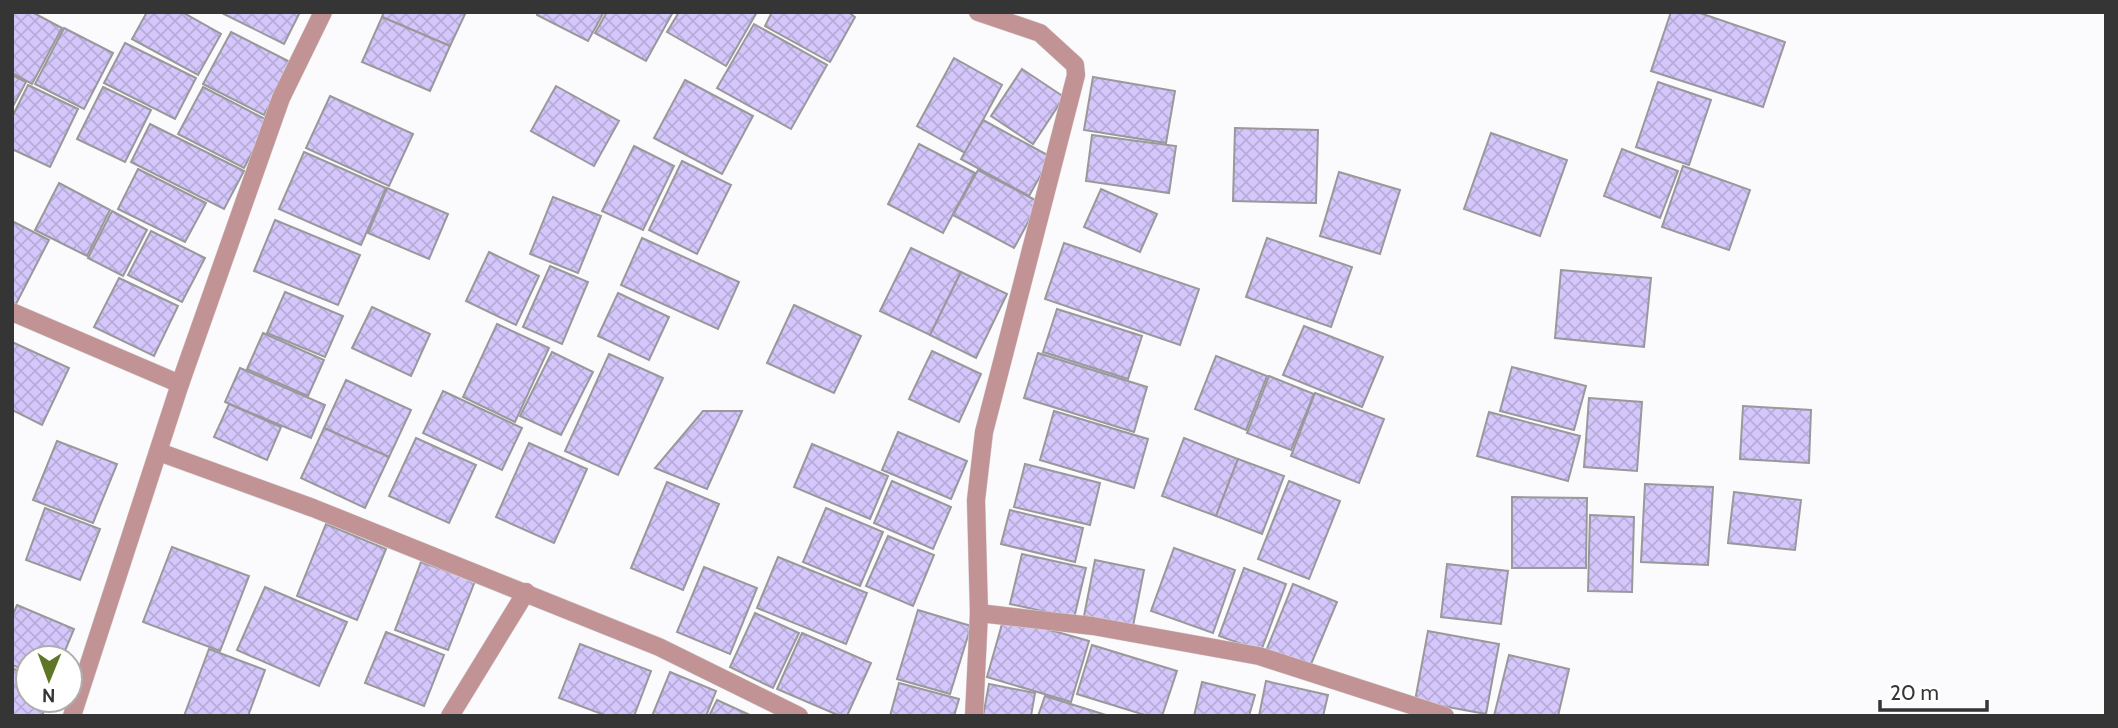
<svg xmlns="http://www.w3.org/2000/svg" width="2118" height="728" font-family="Cabin,sans-serif">
	<defs>
		<pattern id="building-cross-hatch" width="8" height="8" patternUnits="userSpaceOnUse" patternTransform="scale(1.75)"><rect width="8" height="8" fill="#d5c7fc"/><path d="M0 0l8 8M0 8l8-8" fill="none" stroke="#b7acd9"/></pattern>
	</defs>
	<rect width="100%" height="100%" fill="#fbfbfd"/>
	<g fill="url(#building-cross-hatch)" stroke="#99989a" stroke-width="2">
		<polygon points="12,12 32,12 62,28 32,84 12,73"/>
		<polygon points="147,12 182,12 221,34 198,75 132,39"/>
		<polygon points="220,12 300,12 284,44"/>
		<polygon points="384,12 466,12 450,46 382,17"/>
		<polygon points="538,12 604,12 588,41 537,15"/>
		<polygon points="607,12 673,12 646,61 595,33"/>
		<polygon points="679,12 757,12 726,66 667,32"/>
		<polygon points="772,12 848,12 855,17 830,62 765,26"/>
		<polygon points="1671,12 1697,12 1785,42 1763,107 1651,71"/>
		<polygon points="382,17 450,46 430,91 362,62"/>
		<polygon points="754,24 827,65 791,129 717,88"/>
		<polygon points="64,28 113,53 84,109 35,84"/>
		<polygon points="231,32 292,63 264,115 203,84"/>
		<polygon points="125,43 196,78 175,119 104,83"/>
		<polygon points="954,58 1002,85 965,153 917,126"/>
		<polygon points="1022,69 1064,97 1033,144 991,116"/>
		<polygon points="12,75 26,82 12,108"/>
		<polygon points="1093,77 1175,91 1166,143 1084,130"/>
		<polygon points="685,80 753,116 722,174 654,138"/>
		<polygon points="1658,82 1711,100 1689,165 1636,147"/>
		<polygon points="28,85 78,109 50,167 12,149 12,117"/>
		<polygon points="556,86 619,121 594,166 531,131"/>
		<polygon points="103,87 151,110 125,162 77,139"/>
		<polygon points="203,87 269,121 244,168 178,134"/>
		<polygon points="330,96 413,134 389,186 306,148"/>
		<polygon points="983,120 1051,157 1029,196 961,159"/>
		<polygon points="150,124 244,171 224,209 131,162"/>
		<polygon points="1235,128 1318,130 1316,203 1233,201"/>
		<polygon points="1491,133 1567,160 1540,236 1464,209"/>
		<polygon points="1092,135 1176,146 1169,193 1086,181"/>
		<polygon points="919,144 975,173 943,233 888,204"/>
		<polygon points="634,146 674,166 643,230 602,211"/>
		<polygon points="1622,149 1678,171 1660,218 1604,196"/>
		<polygon points="304,152 386,188 361,245 279,209"/>
		<polygon points="682,161 731,185 697,254 649,230"/>
		<polygon points="1683,166 1750,190 1729,250 1662,227"/>
		<polygon points="138,169 206,203 185,242 118,209"/>
		<polygon points="978,170 1039,202 1014,248 953,215"/>
		<polygon points="1339,172 1400,190 1380,254 1320,236"/>
		<polygon points="59,183 110,210 87,256 35,230"/>
		<polygon points="387,188 448,214 429,259 368,233"/>
		<polygon points="1101,189 1157,214 1140,252 1084,227"/>
		<polygon points="553,197 601,216 578,273 530,254"/>
		<polygon points="112,211 147,230 123,276 88,258"/>
		<polygon points="275,220 360,255 338,305 254,271"/>
		<polygon points="12,221 49,240 16,304 12,302"/>
		<polygon points="151,231 205,258 182,302 128,275"/>
		<polygon points="642,238 739,282 718,329 621,285"/>
		<polygon points="1267,238 1352,267 1331,327 1246,297"/>
		<polygon points="1064,243 1199,289 1180,345 1045,299"/>
		<polygon points="911,248 961,272 930,335 880,311"/>
		<polygon points="489,252 539,276 516,325 466,301"/>
		<polygon points="550,266 588,282 562,344 523,327"/>
		<polygon points="1561,270 1651,278 1644,347 1555,338"/>
		<polygon points="961,272 1007,294 976,358 930,335"/>
		<polygon points="119,278 178,306 154,356 94,327"/>
		<polygon points="285,292 343,316 325,357 267,333"/>
		<polygon points="618,293 669,317 649,360 598,336"/>
		<polygon points="794,305 861,336 834,393 767,363"/>
		<polygon points="372,307 430,334 411,376 352,348"/>
		<polygon points="1057,309 1142,336 1128,379 1043,352"/>
		<polygon points="497,324 549,348 515,422 463,397"/>
		<polygon points="1304,326 1383,357 1362,407 1283,375"/>
		<polygon points="263,333 324,360 308,396 247,369"/>
		<polygon points="12,342 69,368 42,425 12,410"/>
		<polygon points="932,351 981,374 959,422 909,399"/>
		<polygon points="552,352 593,372 561,435 520,416"/>
		<polygon points="1038,353 1147,387 1134,432 1024,398"/>
		<polygon points="609,354 663,378 618,475 565,451"/>
		<polygon points="1216,356 1267,376 1246,430 1195,409"/>
		<polygon points="1512,367 1586,386 1574,430 1500,411"/>
		<polygon points="240,368 325,405 311,438 225,402"/>
		<polygon points="1269,376 1314,394 1291,450 1247,433"/>
		<polygon points="346,380 411,410 389,457 324,428"/>
		<polygon points="443,391 522,428 502,470 423,433"/>
		<polygon points="1315,393 1384,419 1359,483 1291,456"/>
		<polygon points="1589,398 1642,402 1637,471 1584,467"/>
		<polygon points="229,404 281,427 267,460 214,437"/>
		<polygon points="1743,406 1811,410 1809,463 1740,459"/>
		<polygon points="703,411 742,411 707,489 655,468"/>
		<polygon points="1054,411 1148,439 1134,488 1040,460"/>
		<polygon points="1489,412 1580,436 1568,481 1477,456"/>
		<polygon points="324,428 389,457 365,508 301,478"/>
		<polygon points="898,432 967,461 951,499 882,470"/>
		<polygon points="416,438 476,465 449,523 389,496"/>
		<polygon points="1184,438 1238,459 1216,516 1162,496"/>
		<polygon points="57,441 117,464 93,523 33,500"/>
		<polygon points="529,443 587,469 554,543 496,517"/>
		<polygon points="812,444 888,476 870,519 794,487"/>
		<polygon points="1238,459 1284,476 1262,534 1216,516"/>
		<polygon points="1025,464 1100,483 1090,525 1014,507"/>
		<polygon points="892,481 951,507 933,549 874,523"/>
		<polygon points="1289,481 1340,501 1309,579 1258,559"/>
		<polygon points="667,482 719,504 683,590 631,568"/>
		<polygon points="1645,484 1713,487 1708,565 1641,562"/>
		<polygon points="1734,492 1801,500 1795,550 1728,543"/>
		<polygon points="1512,497 1587,498 1586,568 1512,568"/>
		<polygon points="45,508 100,529 80,580 26,560"/>
		<polygon points="826,508 883,532 860,586 803,562"/>
		<polygon points="1010,510 1083,528 1075,562 1001,544"/>
		<polygon points="1590,515 1634,517 1632,592 1588,591"/>
		<polygon points="326,524 386,549 357,620 297,596"/>
		<polygon points="888,536 934,555 913,606 866,586"/>
		<polygon points="172,547 249,576 220,651 143,622"/>
		<polygon points="1174,548 1235,570 1213,633 1151,611"/>
		<polygon points="1022,554 1086,568 1074,618 1010,604"/>
		<polygon points="778,557 867,593 846,644 757,608"/>
		<polygon points="1095,560 1144,570 1133,626 1084,616"/>
		<polygon points="421,562 475,581 448,650 395,630"/>
		<polygon points="1447,564 1508,571 1501,624 1441,617"/>
		<polygon points="704,567 757,588 730,654 677,632"/>
		<polygon points="1244,568 1286,584 1261,651 1219,636"/>
		<polygon points="1293,584 1337,602 1309,669 1266,651"/>
		<polygon points="265,587 347,622 319,686 237,650"/>
		<polygon points="17,605 74,629 62,658 28,658 28,671 12,665 12,617"/>
		<polygon points="918,610 971,626 950,694 897,679"/>
		<polygon points="755,613 799,633 773,688 730,667"/>
		<polygon points="1004,617 1089,641 1071,702 987,677"/>
		<polygon points="1428,631 1499,644 1486,714 1415,701"/>
		<polygon points="386,632 444,655 424,706 365,683"/>
		<polygon points="802,633 871,663 847,716 840,716 777,689"/>
		<polygon points="580,644 651,671 634,716 607,716 559,698"/>
		<polygon points="1092,645 1177,671 1162,716 1148,716 1077,694"/>
		<polygon points="209,649 265,670 248,716 184,716"/>
		<polygon points="1509,655 1569,669 1558,716 1494,716"/>
		<polygon points="12,668 28,675 28,700 48,700 42,716 12,716"/>
		<polygon points="670,672 716,691 706,716 652,716"/>
		<polygon points="1266,681 1328,695 1323,716 1259,716"/>
		<polygon points="1202,682 1255,695 1249,716 1194,716"/>
		<polygon points="899,683 959,699 954,716 890,716"/>
		<polygon points="989,684 1035,693 1031,716 983,716"/>
		<polygon points="1045,696 1106,715 1106,716 1038,716"/>
		<polygon points="717,700 752,716 709,716"/>
	</g>
	<g fill="none" stroke-linecap="round" stroke-linejoin="round">
		<defs>
			<g id="minor">
				<polyline points="12,312 180,384"/>
				<polyline points="159,452 313,508 659,647 799,716"/>
				<polyline points="979,613 1093,626 1259,656 1445,716"/>
				<polyline points="72,716 180,384 281,98 323,12"/>
				<polyline points="450,716 526,592"/>
				<polyline points="974,716 979,613 976,500 984,432 1076,75 1075,65 1040,33 978,12"/>
			</g>
		</defs>
		<use href="#minor" stroke="#d7d7d9" stroke-width="19"/>
		<use href="#minor" stroke="#c29395" stroke-width="18"/>
	</g>
	<rect width="2118" height="728" fill="none" stroke="#353536" stroke-width="28"/>
	<g transform="translate(49 679) rotate(181)"><circle r="33" fill="#ffffff" stroke="#aeaeaf" stroke-width="2"/>
	<path d="M0-5L12 26L0 18L-12 26Z" fill="#607627"/>
	<text y="-10" font-size="19" font-weight="bold" text-anchor="middle" fill="#353536">N</text>
	</g>
	<path d="M1880 700v10h107v-10" fill="none" stroke="#353536" stroke-width="3.5"/>
	<text x="1890" y="700" font-size="21" fill="#353536" stroke="#ffffff" stroke-width="5" paint-order="stroke">20 m</text>
</svg>
